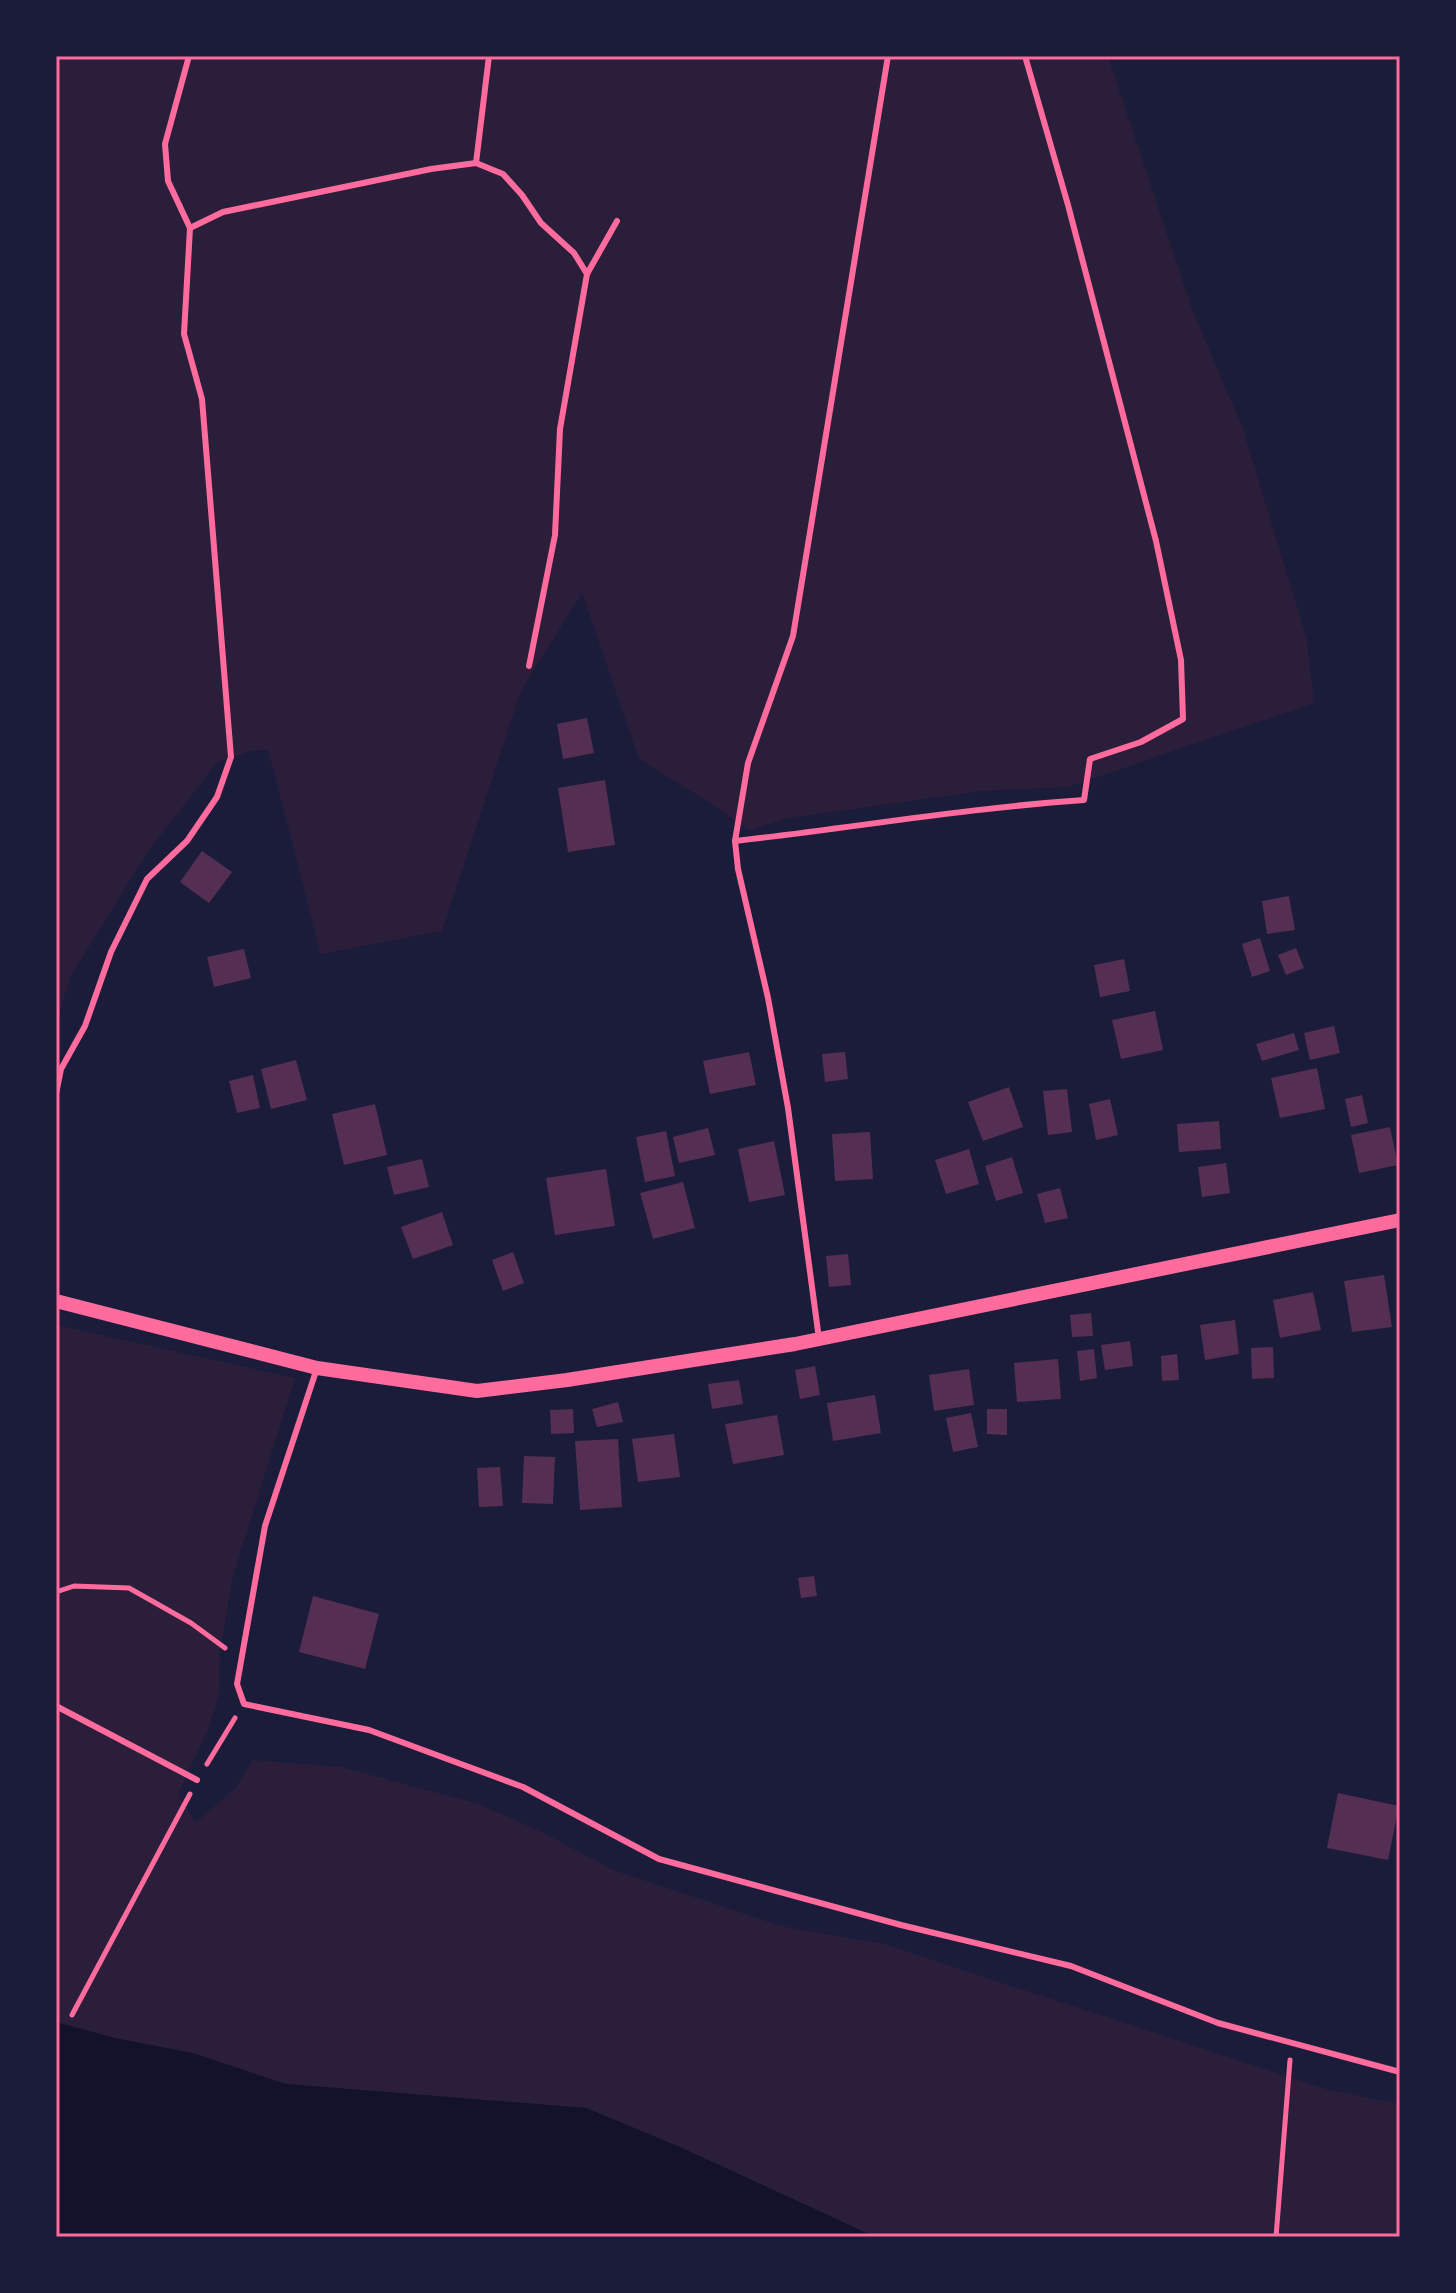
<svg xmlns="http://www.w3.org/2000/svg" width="1456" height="2293" font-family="Inter,sans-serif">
	<rect width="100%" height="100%" fill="#1b1b3a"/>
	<g fill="#2a1e3b">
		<polygon points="56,56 1108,56 1192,309 1242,426 1307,640 1314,703 1068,787 982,791 788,818 749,831 721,810 639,759 582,593 521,691 442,931 321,954 268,750 253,750 217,763 149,850 70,977 56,1025"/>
		<polygon points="56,1325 295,1378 233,1576 220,1651 219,1694 209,1727 178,1795 196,1823 236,1787 253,1760 341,1767 479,1804 544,1833 613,1870 781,1926 884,1944 1326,2089 1400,2104 1400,2237 875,2237 680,2147 586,2108 286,2084 192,2053 114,2038 56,2022"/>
	</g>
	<polygon fill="#12122b" points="56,2022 114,2038 192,2053 286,2084 586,2108 680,2147 875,2237 56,2237"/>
	<g fill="#542f53">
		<polygon points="587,718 594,753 563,759 557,724"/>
		<polygon points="605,780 615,845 568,852 558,788"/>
		<polygon points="202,851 232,872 209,903 180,882"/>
		<polygon points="1289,896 1295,930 1267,934 1262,901"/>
		<polygon points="1260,938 1270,971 1252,977 1242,944"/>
		<polygon points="1296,948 1304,968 1286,975 1278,955"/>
		<polygon points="244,949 251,978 214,987 207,957"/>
		<polygon points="1124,959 1130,991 1100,997 1094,965"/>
		<polygon points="1155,1011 1163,1050 1121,1059 1112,1020"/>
		<polygon points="1334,1026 1340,1053 1310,1060 1304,1033"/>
		<polygon points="1294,1033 1299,1050 1262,1061 1256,1044"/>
		<polygon points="749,1052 756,1085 710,1094 703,1061"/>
		<polygon points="845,1052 848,1079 825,1082 822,1054"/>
		<polygon points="296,1060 307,1100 271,1109 261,1069"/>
		<polygon points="1317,1068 1325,1109 1280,1118 1271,1078"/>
		<polygon points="253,1075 260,1108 237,1113 229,1081"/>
		<polygon points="1009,1087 1023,1127 983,1141 968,1102"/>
		<polygon points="1067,1089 1072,1132 1048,1135 1043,1091"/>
		<polygon points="1362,1095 1368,1123 1351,1127 1345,1099"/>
		<polygon points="1110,1099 1118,1135 1096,1140 1089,1104"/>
		<polygon points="375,1104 387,1155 344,1165 332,1114"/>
		<polygon points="1219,1121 1221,1149 1179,1152 1177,1124"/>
		<polygon points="1390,1127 1398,1165 1359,1173 1351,1135"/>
		<polygon points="708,1128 715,1155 679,1163 673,1137"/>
		<polygon points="666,1131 675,1176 645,1182 636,1137"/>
		<polygon points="870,1132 873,1179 835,1181 832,1134"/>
		<polygon points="774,1141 785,1195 749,1202 738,1149"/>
		<polygon points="969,1149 979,1184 946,1194 935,1160"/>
		<polygon points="1012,1157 1023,1193 996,1201 985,1166"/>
		<polygon points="422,1159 429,1187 394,1195 387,1167"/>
		<polygon points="1226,1163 1230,1193 1202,1197 1198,1167"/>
		<polygon points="606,1169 615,1226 555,1235 546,1178"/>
		<polygon points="683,1182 695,1228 653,1239 640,1193"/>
		<polygon points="1060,1188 1068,1218 1045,1223 1037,1194"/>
		<polygon points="442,1212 453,1245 413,1259 401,1227"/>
		<polygon points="513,1252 524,1283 503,1291 492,1260"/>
		<polygon points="848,1254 851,1285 829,1287 826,1256"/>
		<polygon points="1384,1275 1392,1327 1352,1332 1344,1281"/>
		<polygon points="1313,1292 1321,1330 1280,1338 1273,1300"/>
		<polygon points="1091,1313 1093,1336 1072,1337 1070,1315"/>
		<polygon points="1235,1320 1239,1354 1205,1360 1200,1325"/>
		<polygon points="1130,1341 1133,1366 1105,1370 1101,1345"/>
		<polygon points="1273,1347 1274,1378 1252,1379 1251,1348"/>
		<polygon points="1094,1349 1097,1378 1080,1381 1077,1351"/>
		<polygon points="1177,1354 1179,1380 1162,1381 1161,1356"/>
		<polygon points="1058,1359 1061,1399 1017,1402 1014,1363"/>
		<polygon points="815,1366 820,1395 800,1399 795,1370"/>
		<polygon points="969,1369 974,1405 934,1411 929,1375"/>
		<polygon points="739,1380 743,1404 712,1409 708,1384"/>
		<polygon points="875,1395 881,1433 833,1441 827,1403"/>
		<polygon points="618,1402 623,1422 597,1427 592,1409"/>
		<polygon points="573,1409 574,1433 551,1434 550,1410"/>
		<polygon points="987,1409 1007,1409 1007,1435 987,1434"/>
		<polygon points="971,1413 978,1447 953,1452 946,1418"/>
		<polygon points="777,1415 784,1455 733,1464 725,1424"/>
		<polygon points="674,1434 680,1477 638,1482 632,1439"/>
		<polygon points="618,1439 622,1507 580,1510 575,1441"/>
		<polygon points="524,1456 555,1457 553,1504 522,1503"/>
		<polygon points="500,1467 503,1506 479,1507 477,1468"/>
		<polygon points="814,1576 817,1596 801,1598 798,1578"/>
		<polygon points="313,1596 379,1614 365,1669 299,1652"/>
		<polygon points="1338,1793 1399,1806 1388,1860 1327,1848"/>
	</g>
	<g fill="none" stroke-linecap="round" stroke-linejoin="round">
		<g stroke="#ff6b9d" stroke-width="5">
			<polyline points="56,1592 74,1586 129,1588 191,1623 225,1648"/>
			<polyline points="207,1764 235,1718"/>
			<polyline points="72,2015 190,1794"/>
			<polyline points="1276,2237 1290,2060"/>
		</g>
		<g stroke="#ff6b9d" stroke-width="6">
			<polyline points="476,163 489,56"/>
			<polyline points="190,228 223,212 431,169 476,163 503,174 522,195 541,223 574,253 587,274"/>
			<polyline points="529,666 555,535 560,429 587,274 617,221"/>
			<path d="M735,841c116,-13 232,-33 349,-41l6,-41 51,-17 42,-23 -2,-59 -25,-119 -88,-336 -43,-149"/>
			<polyline points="56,1094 61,1069 85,1026 111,952 147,879 187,841 217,797 231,757 202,399 184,334 190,228 168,181 165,144 189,56"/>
			<polyline points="819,1339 788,1108 768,998 738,869 735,841 748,763 793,636 888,56"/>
			<polyline points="317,1368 265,1526 237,1684 244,1704 369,1730 523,1787 659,1859 901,1925 1071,1966 1218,2023 1400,2072"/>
			<polyline points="56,1706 197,1780"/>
		</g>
		<polyline stroke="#ff6b9d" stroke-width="14" points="56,1301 317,1368 477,1391 567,1380 795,1344 1400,1220"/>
	</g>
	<rect width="1456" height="2293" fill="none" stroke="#1b1b3a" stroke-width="116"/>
	<rect x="58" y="58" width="1340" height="2177" fill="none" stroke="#ff6b9d" stroke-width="3"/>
</svg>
